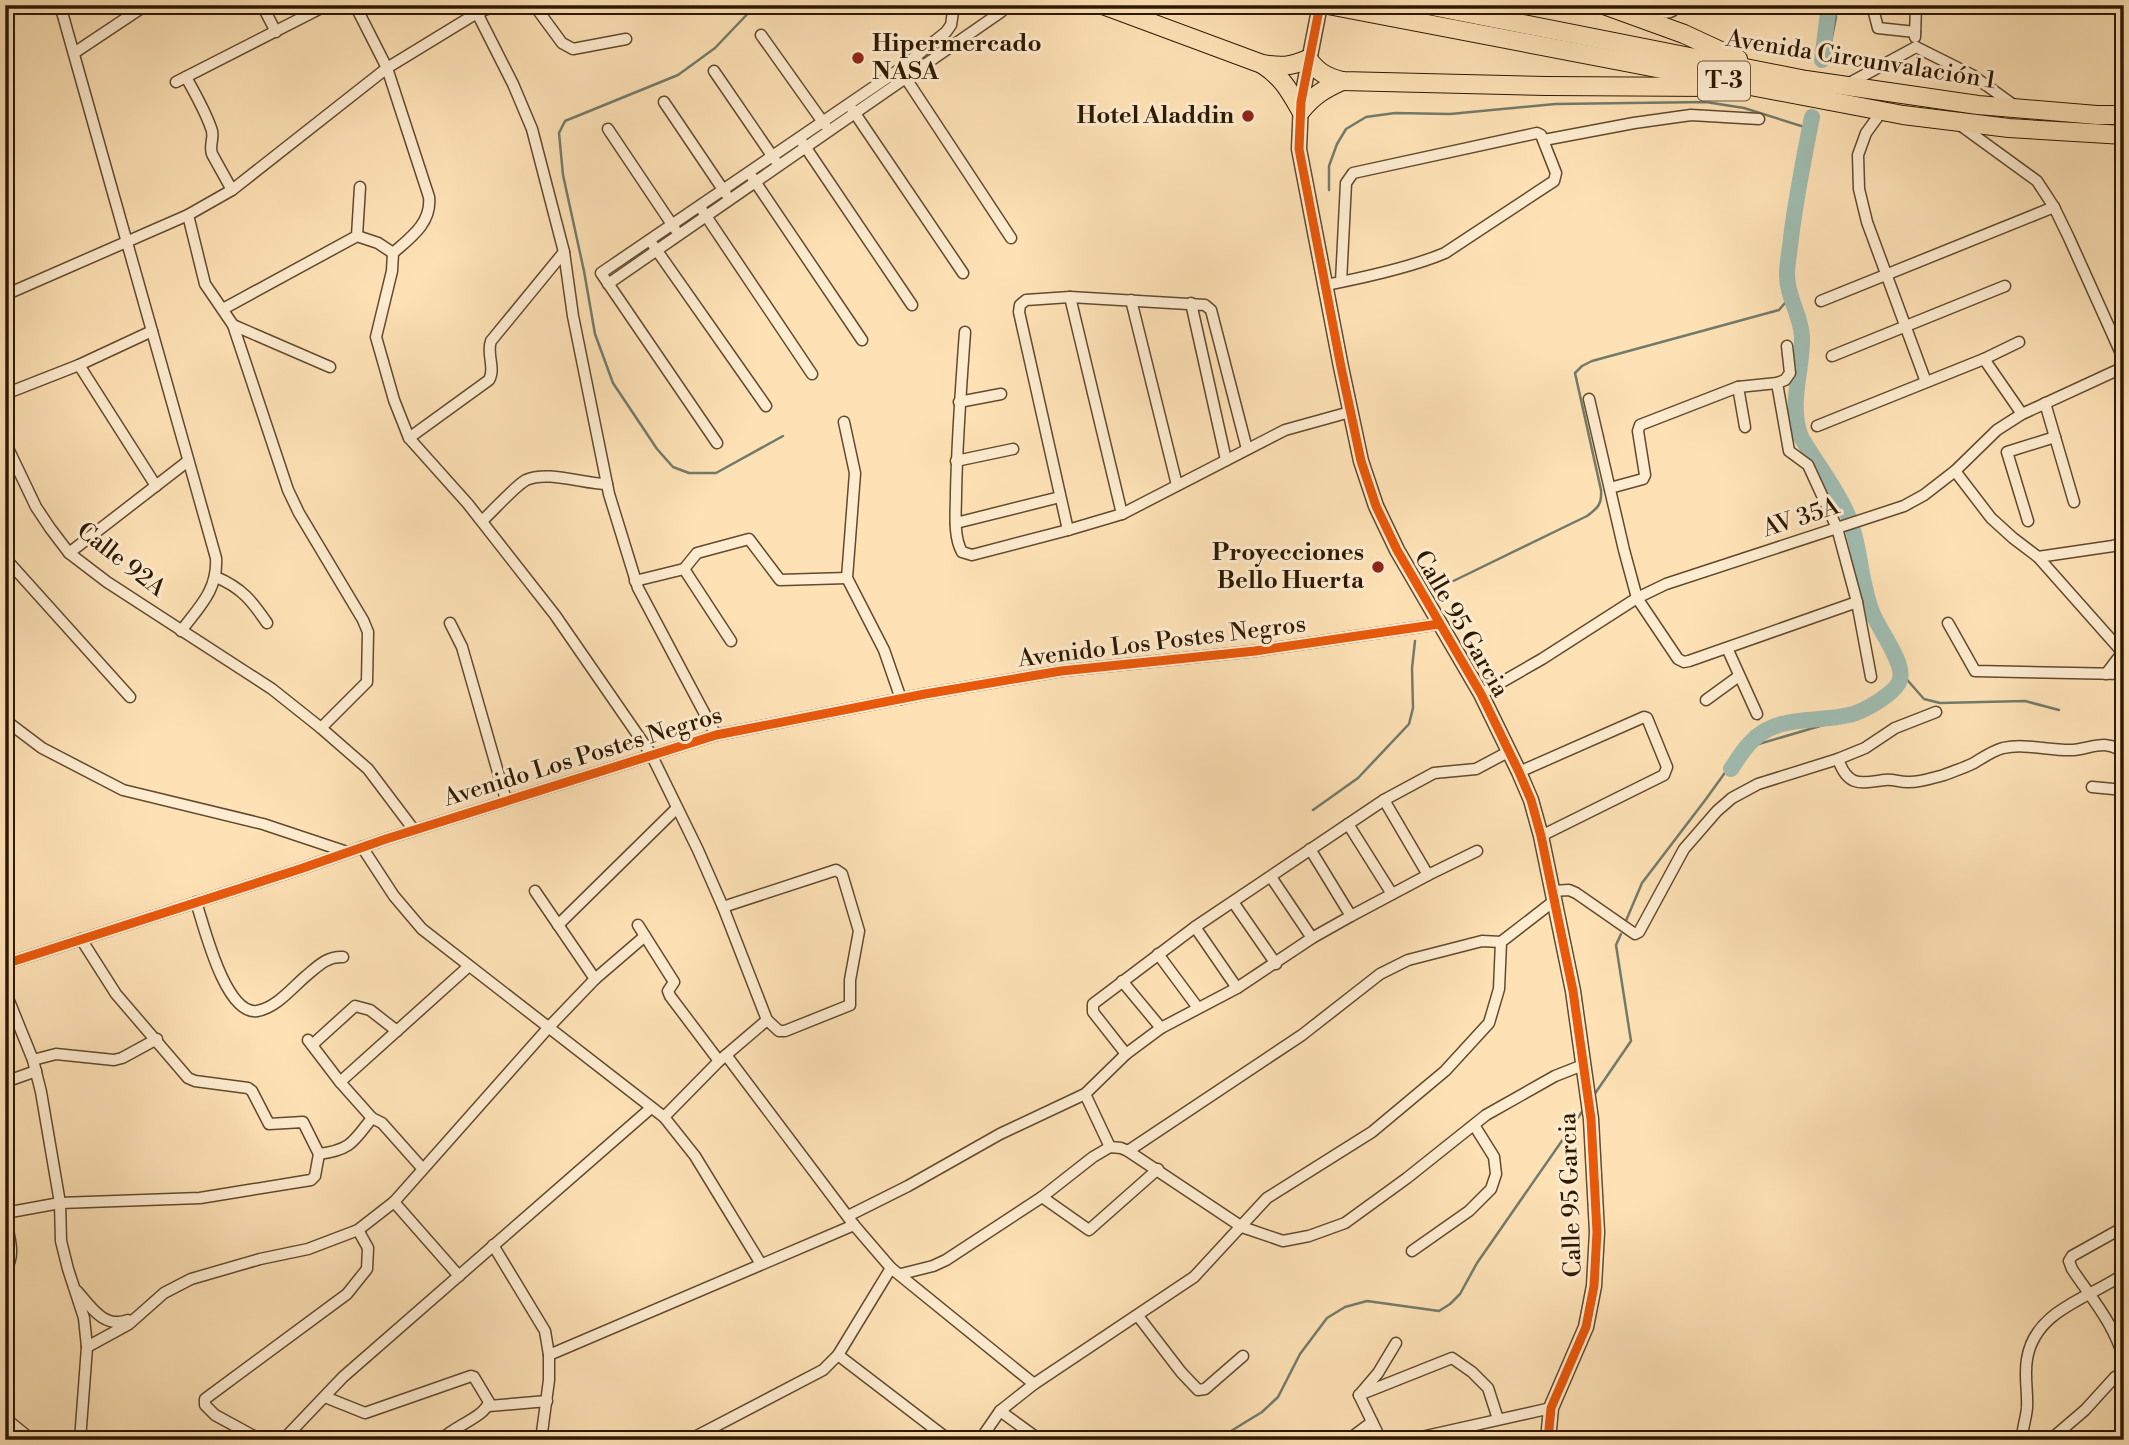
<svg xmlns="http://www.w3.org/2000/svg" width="2129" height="1445" font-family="'Libre Bodoni',serif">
	<rect width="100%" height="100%" fill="#fee2b6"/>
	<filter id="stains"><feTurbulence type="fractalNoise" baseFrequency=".00286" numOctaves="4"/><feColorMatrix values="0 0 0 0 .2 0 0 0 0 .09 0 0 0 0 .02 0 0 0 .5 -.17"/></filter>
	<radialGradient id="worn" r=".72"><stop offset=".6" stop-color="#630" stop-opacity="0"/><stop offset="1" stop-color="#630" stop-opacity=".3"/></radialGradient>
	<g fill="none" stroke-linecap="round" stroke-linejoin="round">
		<g stroke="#727b6b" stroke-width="2.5">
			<polyline points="756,5 715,48 678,75 565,121 559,133 563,175 584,271 595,334 613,383 657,449 673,467 689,473 716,473 783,436"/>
			<polyline points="5,20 21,5"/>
			<polyline points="1827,62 1836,17 1834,5"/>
			<polyline points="1817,118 1802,170 1791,269 1790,297 1806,339 1806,355 1796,386 1792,407 1800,431 1850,510 1852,518"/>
			<polyline points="1329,190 1329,166 1337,144 1346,129 1366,117 1395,113 1450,114 1555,104 1706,102 1744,108 1814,130"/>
			<polyline points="1853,525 1867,597 1878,627 1896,653 1902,674 1924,699 1940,703 2025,701 2059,710"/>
			<path d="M1439,588l148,-72c11,-8 15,-12 14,-26l-26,-117 7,-7 10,-5 187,-51 11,-13"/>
			<polyline points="1313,810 1358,778 1409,724 1413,708 1412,668 1415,641"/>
			<polyline points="1625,923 1642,883 1706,799 1742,749 1854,716 1883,703 1897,685 1902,674"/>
			<polyline points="1594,1095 1631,1041 1616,945 1621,934"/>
			<polyline points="1209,1440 1223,1436 1244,1423 1262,1412 1278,1397 1300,1354 1327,1318 1345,1307 1367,1301 1439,1311 1450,1304 1460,1294 1477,1263 1584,1109"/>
		</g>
		<g stroke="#a0bdb2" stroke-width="16">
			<polyline points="1822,60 1829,5"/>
			<path d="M1731,769c6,-9 12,-19 19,-26 26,-29 65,-20 99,-28 14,-3 48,-22 51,-36 5,-16 -22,-51 -28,-67 -13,-33 -11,-71 -27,-103 -12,-25 -30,-48 -44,-72 -13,-33 2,-67 1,-100 -1,-22 -15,-40 -15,-62 0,-13 3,-25 4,-37 5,-41 13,-81 21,-121"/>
		</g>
		<defs>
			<g id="minor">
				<path d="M60,5l156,553c2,32 -17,49 -35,73"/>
				<polyline points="262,5 276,32"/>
				<path d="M355,5l32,63 42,129c3,26 -19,41 -36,56l-1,18 -16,66 18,63 15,38 59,66 87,111 96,139 47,96 25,57 44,113 -48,41 -55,56"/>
				<polyline points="473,5 513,84 532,129 564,252 573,316 609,494 638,588 716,735"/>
				<polyline points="534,5 562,43 573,49 626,39"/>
				<path d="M1647,5c13,6 21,14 32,0"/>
				<polyline points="1872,5 1878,28 1915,32"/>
				<polyline points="761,35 825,125"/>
				<polyline points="1915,37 1916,5"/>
				<polyline points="1916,47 1972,75 2015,106"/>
				<polyline points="74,53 146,5"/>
				<polyline points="714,71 775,160"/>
				<polyline points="901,71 1011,238"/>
				<path d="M186,77c9,17 20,35 26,54 2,8 -3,14 0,23l20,36"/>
				<polyline points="176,82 327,5"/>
				<polyline points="1844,86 1916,47"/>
				<polyline points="664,102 726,194"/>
				<polyline points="852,109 963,273"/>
				<polyline points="1882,111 1866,133 1858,155 1859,189 1867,222 1926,382"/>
				<polyline points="1960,125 2037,181 2054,207 2069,238 2124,360"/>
				<polyline points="608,129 675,229"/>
				<polyline points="1544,140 1634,123 1691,115 1759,119"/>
				<polyline points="802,142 912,305"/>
				<polyline points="752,177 862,340"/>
				<polyline points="702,210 812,374"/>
				<polyline points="188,215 205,284 233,325 288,490 299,513 363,620 368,632 367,682 321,728"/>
				<polyline points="357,236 360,187"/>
				<polyline points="653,245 766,406"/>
				<polyline points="608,284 1001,12 1007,5"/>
				<path d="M1326,285c36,-7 86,-18 119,-32l109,-72 2,-8 -15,-38 -4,-2 -184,40 -7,10 -5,99"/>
				<polyline points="5,295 188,215 232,190 387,68 477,13 497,5"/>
				<polyline points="1070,297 1122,514"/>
				<polyline points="1131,300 1177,485"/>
				<polyline points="1821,301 2054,207"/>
				<polyline points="1191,303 1226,460"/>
				<polyline points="223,309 357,236 378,243 393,253"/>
				<polyline points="233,325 330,367"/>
				<path d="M965,332c-4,54 -8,108 -9,162 0,18 -3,42 6,58l10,3 96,-25 54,-16 163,-84 65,-18"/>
				<polyline points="1832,356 2005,286"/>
				<polyline points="1984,359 2022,414"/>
				<polyline points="79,365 156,486"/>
				<polyline points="1777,383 1789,451 1808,465 1837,528 1857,602 1871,677"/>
				<polyline points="1738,387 1745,427"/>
				<polyline points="5,394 79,365 152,331"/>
				<polyline points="1589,399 1624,550 1637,598 1678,659 1684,662 1689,661 1857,602"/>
				<polyline points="959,402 1001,394"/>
				<polyline points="2045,403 2074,502"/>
				<polyline points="844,422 855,473 847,578 884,650 901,699"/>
				<polyline points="1817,426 1984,359 2019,342"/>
				<path d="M409,438l80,-58c7,-12 -3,-26 2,-39l73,-89"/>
				<polyline points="5,442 36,507 50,528 69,553 107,582 272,689 321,728 368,769 414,830"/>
				<polyline points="717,443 601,273 900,69 946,32 951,25 954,5"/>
				<polyline points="956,461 1013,449"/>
				<polyline points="1955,471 1991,518 2013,538 2038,557 2124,654"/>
				<polyline points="1610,488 1643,479 1645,475 1638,431 1640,425 1738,387 1777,383 1785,380 1790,373 1787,346"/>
				<path d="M482,521c11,-10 33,-35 44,-41 22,-10 57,4 81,4"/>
				<polyline points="2028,521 2007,452 2055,437"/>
				<polyline points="956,523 1060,497"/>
				<polyline points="1068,530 1019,312 1020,305 1026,300 1070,297 1205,305 1211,310 1247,449"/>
				<polyline points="69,553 188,461"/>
				<polyline points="2038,557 2113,546 2124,542"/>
				<polyline points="5,558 130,697"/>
				<polyline points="684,569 731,641"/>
				<path d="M216,577c26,11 36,24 51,46"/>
				<polyline points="635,581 684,569 697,553 749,539 780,580 847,578"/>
				<polyline points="450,623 462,647 506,800"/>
				<polyline points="1948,623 1975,671 2124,674"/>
				<polyline points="1727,648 1757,714"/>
				<polyline points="2106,674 2122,653"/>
				<polyline points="1481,694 1542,659 1637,598 1666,584 1904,506 1924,495 1955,471 1997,430 2022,414 2124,367"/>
				<polyline points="1706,700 1739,676"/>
				<polyline points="5,720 42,748 123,790 263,824 347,852"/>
				<path d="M1838,759c10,29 23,24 47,21 8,-1 14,2 22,2 12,1 25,-4 37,-7 10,-4 20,-7 30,-12 10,-6 18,-12 29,-15 23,-5 47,3 70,2 19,-2 36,-12 51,4"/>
				<polyline points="1519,772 1644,717 1647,718 1667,767 1664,775 1541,836"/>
				<polyline points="2092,787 2124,790"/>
				<polyline points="1384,800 1428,875"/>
				<polyline points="1348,824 1392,894"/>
				<polyline points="362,847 394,896 422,929 664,1117 695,1156 761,1264"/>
				<polyline points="1310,849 1351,916"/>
				<polyline points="1271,877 1312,938"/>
				<polyline points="535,891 595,979"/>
				<polyline points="1553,891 1569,890 1576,893 1635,934 1639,932 1684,849 1717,811 1732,798 1758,784 1838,759 1865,748 1895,728 1936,712"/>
				<path d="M196,902c8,24 29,113 61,109 19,-3 35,-23 49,-35 12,-10 21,-20 37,-19"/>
				<polyline points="1233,902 1276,964"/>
				<polyline points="723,907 836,870 842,874 859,931 850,980 850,1005 785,1031 779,1031 767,1020"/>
				<polyline points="558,925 677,808"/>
				<polyline points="638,925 674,982 668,991 670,996 719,1061"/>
				<polyline points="1195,927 1237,988"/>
				<path d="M81,939l35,55 72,84 7,3 53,7 4,3 17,33 34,-2 16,32c32,-4 34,-12 53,-36"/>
				<polyline points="1158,954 1198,1008"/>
				<polyline points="5,964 300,869 386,839 716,735 925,694 1061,671 1255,651 1439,624"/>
				<polyline points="1122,981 1161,1028"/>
				<polyline points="5,991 33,1060 41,1092 60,1203 61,1241 68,1269 84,1318 87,1347 80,1440"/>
				<polyline points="308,1040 340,1082 372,1118 382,1123 422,1168"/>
				<polyline points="312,1045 355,1006 370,1010 397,1031"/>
				<polyline points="1126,1054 1093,1012 1093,1004 1195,927 1384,800 1434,773 1476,769 1508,752"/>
				<polyline points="726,1055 854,1225 891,1268 1034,1384"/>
				<polyline points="33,1060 56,1054 114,1060 122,1058 157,1039"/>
				<polyline points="5,1082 36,1071"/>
				<polyline points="340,1082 469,966"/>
				<polyline points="1085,1094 1110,1147"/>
				<polyline points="1128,1151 1302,1035 1380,974 1408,960 1482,941 1501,942"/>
				<polyline points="1042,1197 1089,1230 1158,1169"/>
				<polyline points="394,1202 459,1276"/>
				<polyline points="5,1213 60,1203 200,1198 311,1180 315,1176 319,1154"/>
				<polyline points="848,1216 908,1186 1000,1134 1085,1094 1126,1054 1161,1028 1237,988 1312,938 1351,916 1428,875 1477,851"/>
				<path d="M5,1217c3,16 12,40 0,52"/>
				<path d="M2124,1227l-52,29 -3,5 3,8c20,30 43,56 52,91"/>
				<polyline points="493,1245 545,1331 549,1355 549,1380 541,1440"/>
				<polyline points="1412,1251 1469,1211 1491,1189 1496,1174 1494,1157 1474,1125"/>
				<polyline points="901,1274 933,1266 946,1260 1042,1197 1093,1157 1110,1147 1121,1148 1128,1151 1242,1227 1283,1241 1309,1236 1345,1223 1407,1178 1486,1115 1555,1076 1583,1065"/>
				<path d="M77,1291c14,16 27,38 51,29"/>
				<polyline points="1138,1316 1181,1372 1198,1390 1205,1389 1243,1356"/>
				<polyline points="87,1347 129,1324 164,1293 191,1279 260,1259 308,1249 358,1230 394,1202 549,1027 595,979 645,936"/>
				<polyline points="549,1355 854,1225"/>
				<polyline points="838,1355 949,1440"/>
				<polyline points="1361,1393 1378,1373 1396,1343"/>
				<polyline points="1359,1395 1452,1358 1472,1372 1488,1388 1498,1419"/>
				<polyline points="1359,1395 1381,1440"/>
				<path d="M325,1397l40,16 106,-37 3,1 15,25c-5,16 -36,24 -48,38"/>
				<polyline points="489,1406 547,1401"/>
				<polyline points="1000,1411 1040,1440"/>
				<polyline points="5,1418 32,1440"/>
				<polyline points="261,1440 215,1415 205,1405 205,1399 347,1294 367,1269 368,1248 358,1230"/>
				<polyline points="283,1440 343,1377 651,1108"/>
				<polyline points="689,1440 823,1370 838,1355 891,1268"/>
				<polyline points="980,1440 1000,1411 1034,1384 1194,1277 1267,1198 1372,1132 1445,1071 1489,1023 1499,989 1501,942 1554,901"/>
				<polyline points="1348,1440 1372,1422"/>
				<polyline points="1408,1440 1551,1408"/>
				<path d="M2022,1440c0,-11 4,-21 5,-32 1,-16 -3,-32 0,-49 8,-49 61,-60 97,-85"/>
				<polyline points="2050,1440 2085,1410 2115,1377 2124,1373"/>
			</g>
			<polyline id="tertiary" points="1320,5 1301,102 1299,149 1341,367 1361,461 1376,506 1397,550 1481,694 1519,772 1531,800 1541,836 1573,991 1591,1119 1597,1232 1594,1286 1586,1327 1551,1408 1548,1440"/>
			<g id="primary">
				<path d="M1103,5l159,59c19,3 28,3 46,-5 10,13 18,18 34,22l205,5 167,1"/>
				<polyline points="1328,5 1903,115 2009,128 2124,135"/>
				<polyline points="1427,5 1806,80 1978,105 2097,115 2124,115"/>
				<polyline points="1604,5 1684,34 1738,59"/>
				<path d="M1262,64c20,13 27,26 39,47 12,-15 23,-22 41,-30"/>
			</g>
		</defs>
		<use href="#minor" stroke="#614a2e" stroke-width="13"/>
		<use href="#tertiary" stroke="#614a2e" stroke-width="17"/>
		<use href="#primary" stroke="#2d1800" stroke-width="20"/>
		<use href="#minor" stroke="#feecd0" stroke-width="10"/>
		<use href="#tertiary" stroke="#feecd0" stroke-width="14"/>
		<use href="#primary" stroke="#fee2b6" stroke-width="18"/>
		<defs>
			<g id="cycleway">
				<polyline points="1320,5 1301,102 1299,149 1341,367 1361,461 1376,506 1397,550 1481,694 1519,772 1531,800 1541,836 1573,991 1591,1119 1597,1232 1594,1286 1586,1327 1551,1408 1548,1440"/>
				<polyline points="5,964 300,869 386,839 716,735 925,694 1061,671 1255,651 1439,624"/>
			</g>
		</defs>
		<use href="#cycleway" stroke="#feecd0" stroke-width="13"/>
		<use href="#cycleway" stroke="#e8590c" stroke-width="9"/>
	</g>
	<g fill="#8f2418" stroke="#feecd0" stroke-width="2.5">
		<circle cx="858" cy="58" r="7"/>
		<circle cx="1248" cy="116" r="7"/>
		<circle cx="1378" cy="567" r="7"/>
	</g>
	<g text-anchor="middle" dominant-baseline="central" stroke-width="6" stroke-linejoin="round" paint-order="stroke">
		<rect fill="#feecd0" stroke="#6c583e" stroke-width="2" x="1698" y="61.5" width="52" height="39" rx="5"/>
		<g font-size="23" font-weight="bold" fill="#2d1800">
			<text x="1724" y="81">T-3</text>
		</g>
		<g font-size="24" font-weight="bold" fill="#2d1800" stroke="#feecd0" text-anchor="end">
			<text x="872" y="44" text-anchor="start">Hipermercado<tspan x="872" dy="28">NASA</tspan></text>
			<text x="1234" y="116">Hotel Aladdin</text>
			<text x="1364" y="553">Proyecciones<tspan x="1364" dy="28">Bello Huerta</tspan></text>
		</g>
		<g font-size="24" fill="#2d1800" stroke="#feecd0">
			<text transform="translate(1861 60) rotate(9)">Avenida Circunvalación 1</text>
			<text transform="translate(1801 518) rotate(-18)">AV 35A</text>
			<text transform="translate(121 560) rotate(38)">Calle 92A</text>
			<text transform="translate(1461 624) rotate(60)">Calle 95 Garcia</text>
			<text transform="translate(1162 642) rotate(-7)">Avenido Los Postes Negros</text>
			<text transform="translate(583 757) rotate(-17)">Avenido Los Postes Negros</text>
			<text transform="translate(1571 1195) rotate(-92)">Calle 95 Garcia</text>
		</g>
	</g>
	<rect width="2129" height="1445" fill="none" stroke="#fee2b6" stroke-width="28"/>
	<rect x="7" y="7" width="2115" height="1431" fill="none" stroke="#2d1800" stroke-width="3.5"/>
	<rect x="14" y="14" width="2101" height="1417" fill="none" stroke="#2d1800" stroke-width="2"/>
	<rect width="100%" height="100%" filter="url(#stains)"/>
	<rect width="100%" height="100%" fill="url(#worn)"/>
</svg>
